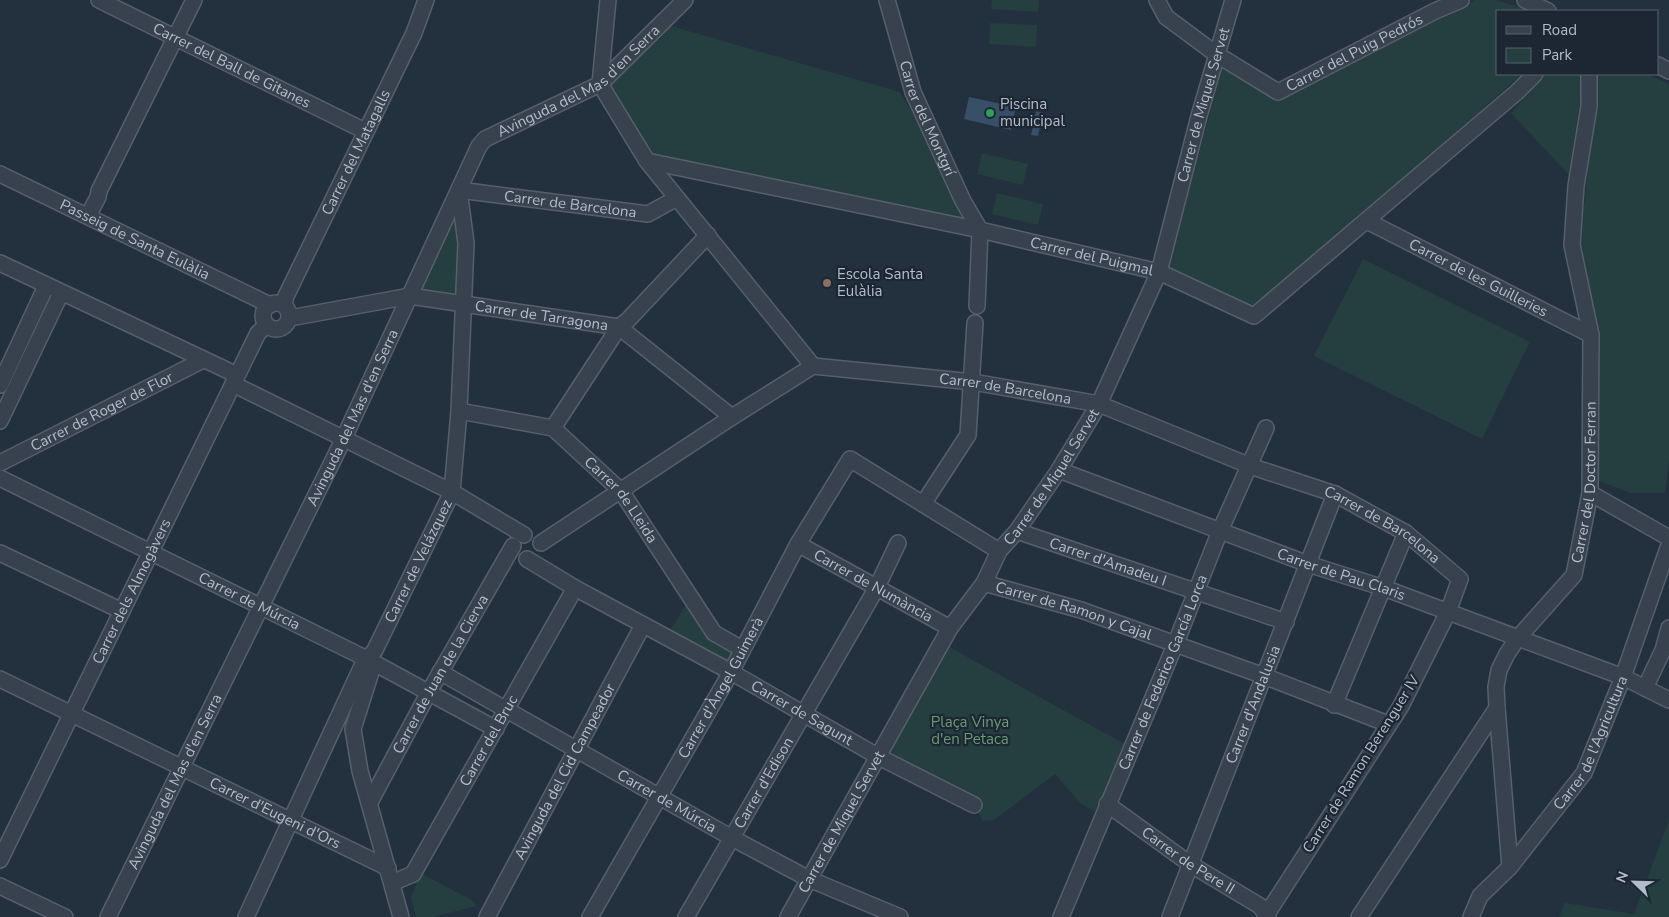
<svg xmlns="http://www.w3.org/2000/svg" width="1669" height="917" font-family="'Nunito Sans',sans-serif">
	<rect width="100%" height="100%" fill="#23313e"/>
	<g fill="#253e3f">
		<polygon points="992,0 1039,0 1038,12 991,9"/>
		<polygon points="1475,0 1496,0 1533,11 1498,11 1498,74 1522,74 1254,311 1174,272 1169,265 1222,68 1276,101"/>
		<polygon points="661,23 900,92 980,230 647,161 600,84"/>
		<polygon points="990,23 1037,25 1036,47 989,44"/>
		<polygon points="1546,74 1584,74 1569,175 1511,113"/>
		<polygon points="1597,74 1646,74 1669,84 1669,460 1665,493 1631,493 1599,481 1597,335 1577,243 1585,199"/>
		<polygon points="982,153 1028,164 1023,185 977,174"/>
		<polygon points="459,190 462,303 410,296"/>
		<polygon points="997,193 1043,204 1038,225 992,214"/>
		<polygon points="1363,259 1530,342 1482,439 1314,356"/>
		<polygon points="687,603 736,650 727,665 668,634"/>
		<polygon points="942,643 1132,748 1097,813 1081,804 1055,774 994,820 983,821 974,805 881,755"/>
		<polygon points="1669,820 1669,917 1559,917 1565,903 1634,914"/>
		<polygon points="420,873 472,900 476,906 433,917 416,917 411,898"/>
	</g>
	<g fill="#384f68">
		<polygon points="969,97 1016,107 1011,130 964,119"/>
		<polygon points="1036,111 1043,113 1038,136 1031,135"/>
	</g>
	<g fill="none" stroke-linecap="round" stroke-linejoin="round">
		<defs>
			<g id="minor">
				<path id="s1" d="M99,0l266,131"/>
				<path id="s2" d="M608,0l-8,84 47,77 166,205 160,16 126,22 154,63 82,27 71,39 54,46 -12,33 -47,94 -136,211"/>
				<path id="s3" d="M887,0l26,92 50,109 17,29"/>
				<path id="s4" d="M1157,0l9,17 50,37 62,38 157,-81 26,-11"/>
				<polyline points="1525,0 1548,11"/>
				<polyline points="1658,65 1669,71"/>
				<path id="s5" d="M647,161l333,69 179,42 95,44 263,-224 18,-18"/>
				<path id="s6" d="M0,174l270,131"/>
				<polyline points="88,216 98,197 99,191 194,0"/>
				<path id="s7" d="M1367,221l224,114"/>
				<polyline points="0,263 237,375"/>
				<circle cx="276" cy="316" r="13"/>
				<path id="s8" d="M284,305l2,-9 128,-263 12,-33"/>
				<polyline points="977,306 980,230"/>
				<path id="s9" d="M290,318l120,-22 209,31 113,90"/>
				<polyline points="233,384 452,492 524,535"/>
				<polyline points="0,385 46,286"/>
				<path id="s10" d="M459,411l94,17 68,63 93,142 28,16"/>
				<polyline points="0,421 61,293"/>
				<polyline points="553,428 619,327 627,321 708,235"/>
				<path id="s11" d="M0,463l203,-103"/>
				<path id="s12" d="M1059,470l249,94 76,24 239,89 46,23"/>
				<path id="s13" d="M0,478l367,181 129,70"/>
				<polyline points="1590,493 1669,538"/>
				<polyline points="923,504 968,435 975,323"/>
				<path id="s14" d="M1017,531l269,91"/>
				<polyline points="541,543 732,417 813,366"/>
				<path id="s15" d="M798,544l152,84"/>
				<polyline points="0,553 122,611"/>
				<path id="s16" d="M527,559l48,29 156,84 148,85 95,48"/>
				<path id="s17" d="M984,583l97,27 183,66 124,48"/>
				<polyline points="367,659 372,669 353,729 360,771 401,917"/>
				<path id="s18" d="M440,672l292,166 77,41 91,38"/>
				<path id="s19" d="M0,679l388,189"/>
				<polyline points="1645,688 1663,650 1669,628"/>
				<polyline points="1334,705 1406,533"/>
				<polyline points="1497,708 1510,867"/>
				<path id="s20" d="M370,802l59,-110 84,-146"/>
				<path id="s21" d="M1107,804l83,60 70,42 8,11"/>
				<path id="s22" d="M0,860l258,-527 9,-8"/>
				<path id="s23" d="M392,883l21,-9 162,-286"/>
				<polyline points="0,886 65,917"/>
				<path id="s24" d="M108,917l235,-477 136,-294 6,-7 115,-55 85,-84"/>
				<path id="s25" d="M246,917l116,-251 13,-16 77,-158 7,-81 7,-168 -7,-53 189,24 27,-15"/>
				<path id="s26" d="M487,917l156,-292"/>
				<path id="s27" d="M590,917l141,-245 67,-128 52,-85 149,92"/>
				<path id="s28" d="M686,917l190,-328 22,-46"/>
				<path id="s29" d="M788,917l162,-289 34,-45 15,-32 18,-20 42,-61 40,-66 60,-132 40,-156 34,-116"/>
				<path id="s30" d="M1061,917l114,-272 45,-114 46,-103"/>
				<path id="s31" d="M1170,917l165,-423"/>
				<path id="s32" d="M1359,917l138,-209 -1,-21 3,-17 8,-16 10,-15 57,-64 16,-82 1,-158 -19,-90 4,-59 13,-80v-32"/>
				<path id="s33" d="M1471,917l9,-21 30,-29 74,-94 39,-96 46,-132"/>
			</g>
		</defs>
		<use href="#minor" stroke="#55606c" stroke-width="18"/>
		<use href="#minor" stroke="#37424e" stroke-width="15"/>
	</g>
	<circle fill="#2e9e5b" stroke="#1c2733" stroke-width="2" cx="990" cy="113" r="5"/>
	<circle fill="#8d6e63" stroke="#1c2733" stroke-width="2" cx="827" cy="283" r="5"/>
	<g text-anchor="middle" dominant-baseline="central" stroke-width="4.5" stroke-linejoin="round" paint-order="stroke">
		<g font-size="15" fill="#b3bdc9" stroke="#1c2733">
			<text stroke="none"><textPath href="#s4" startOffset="240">Carrer del Puig Pedrós</textPath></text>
			<text stroke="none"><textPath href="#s1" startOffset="148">Carrer del Ball de Gitanes</textPath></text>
			<text stroke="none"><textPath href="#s24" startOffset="976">Avinguda del Mas d'en Serra</textPath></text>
			<text stroke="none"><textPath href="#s29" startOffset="919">Carrer de Miquel Servet</textPath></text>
			<text stroke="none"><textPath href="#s3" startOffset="125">Carrer del Montgrí</textPath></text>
			<text stroke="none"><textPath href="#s8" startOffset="169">Carrer del Matagalls</textPath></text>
			<text stroke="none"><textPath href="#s25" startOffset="888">Carrer de Barcelona</textPath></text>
			<text stroke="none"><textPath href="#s6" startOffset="150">Passeig de Santa Eulàlia</textPath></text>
			<text stroke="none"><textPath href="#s5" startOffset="455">Carrer del Puigmal</textPath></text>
			<text stroke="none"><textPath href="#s7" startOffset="125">Carrer de les Guilleries</textPath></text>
			<text stroke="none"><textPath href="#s9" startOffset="255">Carrer de Tarragona</textPath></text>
			<text stroke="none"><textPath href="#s2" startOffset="632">Carrer de Barcelona</textPath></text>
			<text stroke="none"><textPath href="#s11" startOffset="114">Carrer de Roger de Flor</textPath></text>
			<text stroke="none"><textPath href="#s24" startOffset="556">Avinguda del Mas d'en Serra</textPath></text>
			<text stroke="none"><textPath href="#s29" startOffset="514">Carrer de Miquel Servet</textPath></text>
			<text stroke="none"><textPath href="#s32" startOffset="504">Carrer del Doctor Ferran</textPath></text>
			<text stroke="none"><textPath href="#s10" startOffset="195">Carrer de Lleida</textPath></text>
			<text stroke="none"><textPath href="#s2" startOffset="1036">Carrer de Barcelona</textPath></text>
			<text stroke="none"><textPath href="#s25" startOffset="396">Carrer de Velázquez</textPath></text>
			<text stroke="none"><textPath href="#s14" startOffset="96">Carrer d'Amadeu I</textPath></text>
			<text stroke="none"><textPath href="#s12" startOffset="301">Carrer de Pau Claris</textPath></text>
			<text stroke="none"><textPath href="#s15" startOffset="86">Carrer de Numància</textPath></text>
			<text stroke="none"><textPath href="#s22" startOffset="299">Carrer dels Almogàvers</textPath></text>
			<text stroke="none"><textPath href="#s13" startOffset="278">Carrer de Múrcia</textPath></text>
			<text stroke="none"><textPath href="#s17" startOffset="94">Carrer de Ramon y Cajal</textPath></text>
			<text stroke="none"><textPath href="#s30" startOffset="265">Carrer de Federico García Lorca</textPath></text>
			<text stroke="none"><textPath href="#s20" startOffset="146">Carrer de Juan de la Cierva</textPath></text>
			<text stroke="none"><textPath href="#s27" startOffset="264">Carrer d'Àngel Guimerà</textPath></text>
			<text stroke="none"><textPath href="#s31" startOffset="228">Carrer d'Andalusia</textPath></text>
			<text stroke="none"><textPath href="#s16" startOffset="315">Carrer de Sagunt</textPath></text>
			<text stroke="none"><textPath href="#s23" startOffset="176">Carrer del Bruc</textPath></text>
			<text stroke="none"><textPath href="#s33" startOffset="214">Carrer de l'Agricultura</textPath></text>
			<text transform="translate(1361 764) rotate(-58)">Carrer de Ramon Berenguer IV</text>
			<text stroke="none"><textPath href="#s26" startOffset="165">Avinguda del Cid Campeador</textPath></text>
			<text stroke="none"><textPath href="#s24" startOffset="151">Avinguda del Mas d'en Serra</textPath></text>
			<text stroke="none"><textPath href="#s28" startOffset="155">Carrer d'Edison</textPath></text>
			<text stroke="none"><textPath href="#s18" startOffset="261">Carrer de Múrcia</textPath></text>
			<text stroke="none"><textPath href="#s19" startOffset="306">Carrer d'Eugeni d'Ors</textPath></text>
			<text stroke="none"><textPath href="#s29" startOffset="109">Carrer de Miquel Servet</textPath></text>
			<text stroke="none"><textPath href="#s21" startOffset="99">Carrer de Pere II</textPath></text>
		</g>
		<g font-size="15" fill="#b3bdc9" stroke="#1c2733" text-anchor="start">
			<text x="1000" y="104">Piscina<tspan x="1000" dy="17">municipal</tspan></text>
			<text x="837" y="274">Escola Santa<tspan x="837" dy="17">Eulàlia</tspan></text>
		</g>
		<g font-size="15" fill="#6a9b72" stroke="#1c2733">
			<text x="970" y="722">Plaça Vinya<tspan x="970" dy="17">d'en Petaca</tspan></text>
		</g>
	</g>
	<rect x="1496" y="10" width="162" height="65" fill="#1c2733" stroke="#58636f"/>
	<rect x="1506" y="26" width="25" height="8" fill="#37424e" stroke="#58636f"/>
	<text x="1542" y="35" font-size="15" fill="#b3bdc9">Road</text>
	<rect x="1506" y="48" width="25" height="15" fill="#253e3f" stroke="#58636f"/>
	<text x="1542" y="60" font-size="15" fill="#b3bdc9">Park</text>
	<g transform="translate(1634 882) rotate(293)" stroke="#1c2733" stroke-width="4" paint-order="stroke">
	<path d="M0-4L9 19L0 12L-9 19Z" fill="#b3bdc9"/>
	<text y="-8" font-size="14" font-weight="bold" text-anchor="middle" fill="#b3bdc9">N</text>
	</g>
</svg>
